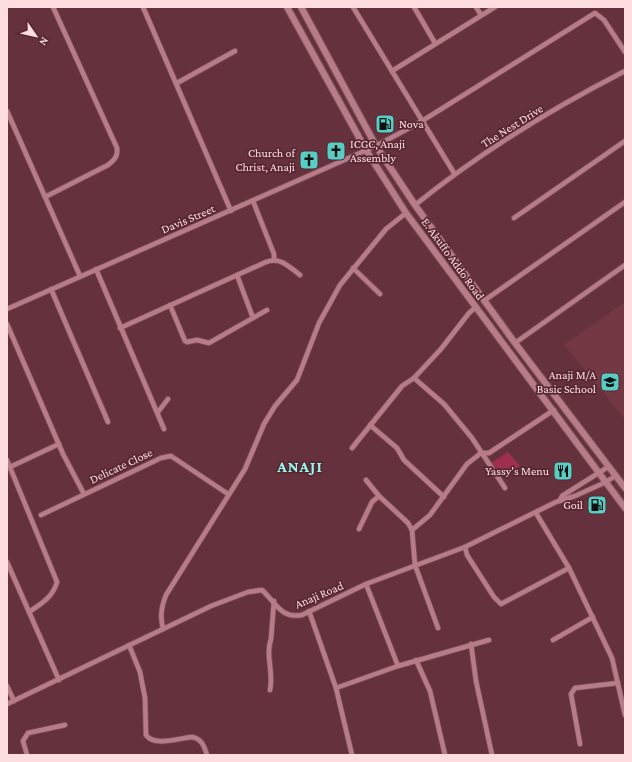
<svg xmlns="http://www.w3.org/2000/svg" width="632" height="762" font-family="'Crimson Pro',serif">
	<rect width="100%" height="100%" fill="#64313c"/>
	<polygon fill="#733844" points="625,302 625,419 564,345"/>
	<polygon fill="#9e2f4e" points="508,452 520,466 504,476 491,463"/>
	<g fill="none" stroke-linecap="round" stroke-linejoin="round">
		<defs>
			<g id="minor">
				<polyline points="143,7 231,211"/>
				<polyline points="353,7 454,173"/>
				<polyline points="414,7 435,43"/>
				<polyline points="476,7 481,15"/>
				<polyline points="392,71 495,7"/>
				<polyline points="177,83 235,51"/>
				<polyline points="7,111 80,276"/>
				<path d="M45,197l63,-32c6,-5 10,-8 9,-17l-64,-141"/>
				<polyline points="253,201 274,254 274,259"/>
				<path d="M415,205c63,-51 138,-97 210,-134"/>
				<polyline points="514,218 625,141"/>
				<polyline points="353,268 380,294"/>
				<polyline points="96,269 164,429"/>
				<polyline points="237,275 253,318"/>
				<polyline points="51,289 108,422"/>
				<polyline points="485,300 625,202"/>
				<polyline points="170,305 185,341 187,342 197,340 209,343 267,310"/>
				<polyline points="7,309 376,146 422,121 595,13 604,20 625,52"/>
				<polyline points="7,324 63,454 84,494"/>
				<path d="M120,328l146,-66c15,-5 22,4 34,13"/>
				<polyline points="515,343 625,265"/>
				<polyline points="414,378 444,404 472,438 505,488"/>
				<polyline points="158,412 168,399"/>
				<polyline points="370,425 397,448 404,460 444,497"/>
				<polyline points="352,448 402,386 414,378 441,349 469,313 475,308"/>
				<path d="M7,460l50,122c-4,15 -16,22 -28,30"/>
				<polyline points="10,467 59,444"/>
				<polyline points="366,480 379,496 408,523 412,530 415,565 438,628"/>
				<polyline points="560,500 562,496 608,467"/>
				<polyline points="536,513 569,568 612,658 625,715"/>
				<polyline points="41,515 161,458 171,456 228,494"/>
				<polyline points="359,529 372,502 379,496"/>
				<polyline points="412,530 430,515 467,464 481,453 489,453 554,410"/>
				<polyline points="465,547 467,555 494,597 501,604 569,568"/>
				<polyline points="7,562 59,680"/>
				<polyline points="366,584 398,666"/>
				<polyline points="309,611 336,688 352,755"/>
				<path d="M163,629c-3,-13 -2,-21 3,-34l79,-126 19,-45 11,-18 22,-26 22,-57 21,-38 46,-56 20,-16"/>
				<polyline points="553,640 593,617"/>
				<polyline points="471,644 476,681 492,755"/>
				<path d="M129,645l11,27 5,26 1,37c8,12 34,3 46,2 10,2 12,9 15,18"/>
				<polyline points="416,660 430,691 445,755"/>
				<polyline points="7,686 14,701"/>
				<polyline points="336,688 398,666 489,640"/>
				<path d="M270,690c4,-18 -5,-35 1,-51l3,-38"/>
				<path d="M7,704l204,-98 37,-14 14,-2c14,13 19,29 40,25l64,-31 99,-37 91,-45 19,-6 31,-14 9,-6"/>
				<polyline points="580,744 571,694 575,688 618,683"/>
				<polyline points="27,755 23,741 28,733 65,725"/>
			</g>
			<g id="secondary">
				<polyline points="287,7 366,150 406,213 625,508"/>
				<polyline points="301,7 376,146 415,205 515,343 625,488"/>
			</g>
		</defs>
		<use href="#minor" stroke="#7e525c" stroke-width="6"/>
		<use href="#secondary" stroke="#7e525c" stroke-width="8"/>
		<use href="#minor" stroke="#b77c87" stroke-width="4.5"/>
		<use href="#secondary" stroke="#b77c87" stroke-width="6"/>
	</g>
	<defs>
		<symbol id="fuel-square" viewBox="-11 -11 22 22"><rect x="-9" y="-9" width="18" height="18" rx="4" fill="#56cec4" stroke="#582732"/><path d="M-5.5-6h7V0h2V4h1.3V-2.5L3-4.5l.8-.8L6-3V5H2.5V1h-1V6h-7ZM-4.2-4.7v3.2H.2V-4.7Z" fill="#111"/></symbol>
		<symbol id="church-square" viewBox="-11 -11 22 22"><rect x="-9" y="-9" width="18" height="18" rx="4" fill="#56cec4" stroke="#582732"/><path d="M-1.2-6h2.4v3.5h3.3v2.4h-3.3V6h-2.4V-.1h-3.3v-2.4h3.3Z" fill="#111"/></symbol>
		<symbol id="school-square" viewBox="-11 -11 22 22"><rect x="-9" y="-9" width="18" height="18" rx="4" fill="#56cec4" stroke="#582732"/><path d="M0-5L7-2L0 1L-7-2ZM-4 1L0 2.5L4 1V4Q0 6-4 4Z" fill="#111"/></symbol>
		<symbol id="restaurant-square" viewBox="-11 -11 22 22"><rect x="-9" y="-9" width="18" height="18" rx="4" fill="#56cec4" stroke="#582732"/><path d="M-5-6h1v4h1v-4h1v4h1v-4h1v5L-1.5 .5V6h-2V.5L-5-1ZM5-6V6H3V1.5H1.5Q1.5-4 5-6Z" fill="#111"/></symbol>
	</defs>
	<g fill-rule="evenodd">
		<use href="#fuel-square" x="374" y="113" width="22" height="22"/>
		<use href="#church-square" x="325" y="140" width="22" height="22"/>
		<use href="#church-square" x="298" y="149" width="22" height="22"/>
		<use href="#school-square" x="599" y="371" width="22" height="22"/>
		<use href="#restaurant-square" x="552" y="460" width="22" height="22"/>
		<use href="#fuel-square" x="586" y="494" width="22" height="22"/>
	</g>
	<g text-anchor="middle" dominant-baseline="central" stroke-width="3.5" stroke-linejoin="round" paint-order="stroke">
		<g font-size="12" fill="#fedde1" stroke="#582732" text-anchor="end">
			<text x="399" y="124" text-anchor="start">Nova</text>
			<text x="350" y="144" text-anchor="start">ICGC, Anaji<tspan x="350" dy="14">Assembly</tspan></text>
			<text x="295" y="153">Church of<tspan x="295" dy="14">Christ, Anaji</tspan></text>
			<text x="596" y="375">Anaji M/A<tspan x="596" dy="14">Basic School</tspan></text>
			<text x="549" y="471">Yassy's Menu</text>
			<text x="583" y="505">Goil</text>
		</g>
		<g font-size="12" fill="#fedde1" stroke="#582732">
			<text transform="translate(512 126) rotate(-32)">The Nest Drive</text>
			<text transform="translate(188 219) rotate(-23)">Davis Street</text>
			<text transform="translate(453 259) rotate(54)">E. Akuffo Addo Road</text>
			<text transform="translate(121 466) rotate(-25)">Delicate Close</text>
			<text transform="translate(319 595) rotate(-23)">Anaji Road</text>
		</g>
		<g font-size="16" font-weight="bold" letter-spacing="1" fill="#90faf1" stroke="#582732">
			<text x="300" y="466">ANAJI</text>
		</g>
	</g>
	<rect width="632" height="762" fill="none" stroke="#fedde1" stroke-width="16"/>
	<g transform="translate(36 36) rotate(124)" stroke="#582732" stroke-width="3" paint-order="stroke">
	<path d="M0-3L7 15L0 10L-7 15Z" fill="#fedde1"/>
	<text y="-6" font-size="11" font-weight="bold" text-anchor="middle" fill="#fedde1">N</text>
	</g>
</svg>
